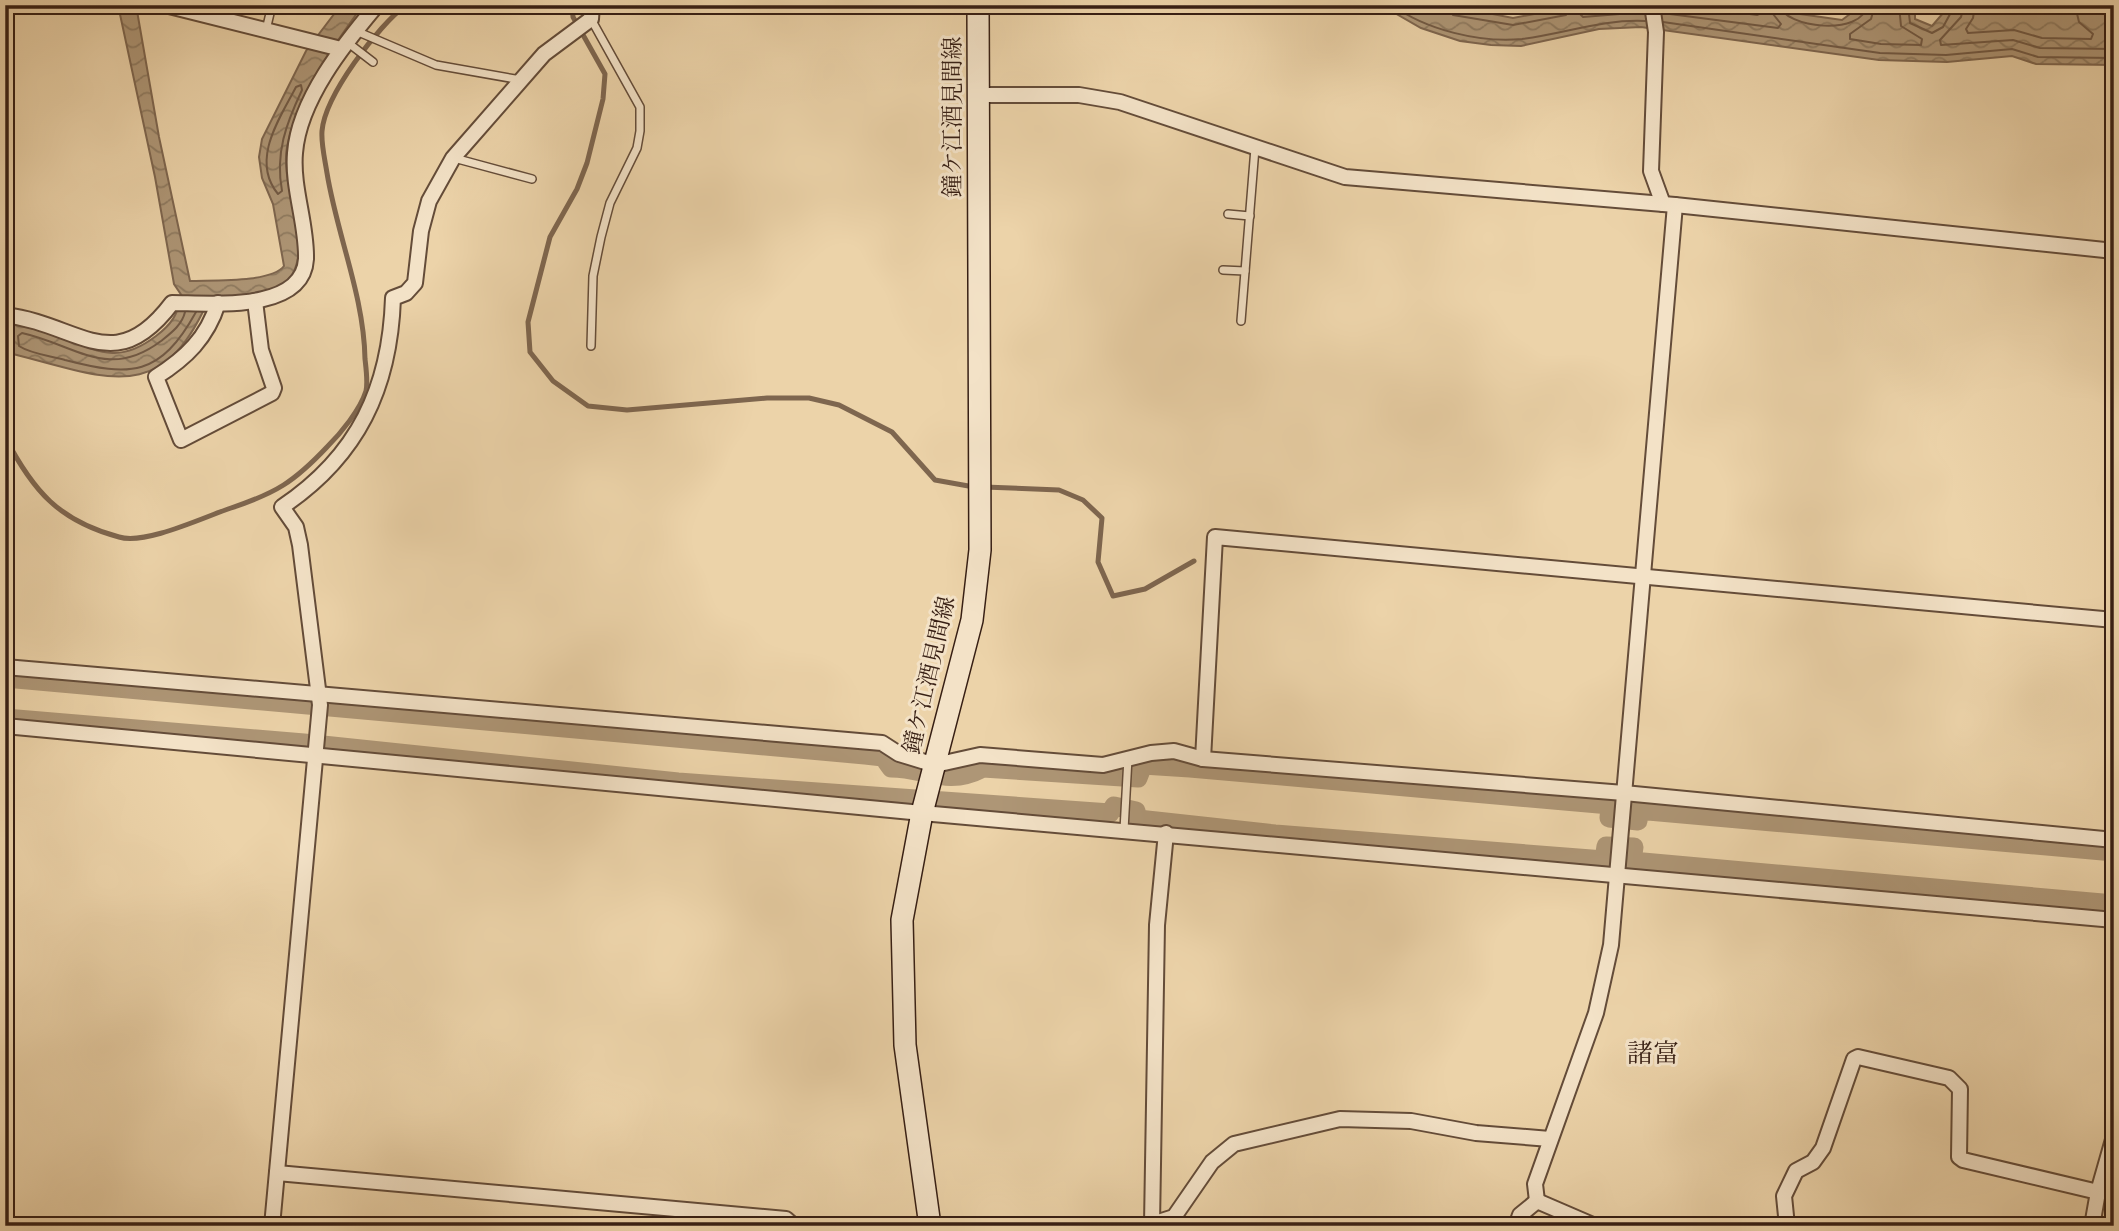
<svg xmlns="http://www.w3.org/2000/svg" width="2119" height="1231" font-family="'IM FELL French Canon','Noto Serif JP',serif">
	<defs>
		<pattern id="water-waves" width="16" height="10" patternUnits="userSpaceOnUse" patternTransform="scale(1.75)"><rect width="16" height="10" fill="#ae9676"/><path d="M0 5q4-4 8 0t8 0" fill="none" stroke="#8e7a60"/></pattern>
	</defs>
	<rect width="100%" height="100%" fill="#ecd3a9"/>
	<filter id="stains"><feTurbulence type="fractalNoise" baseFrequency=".00286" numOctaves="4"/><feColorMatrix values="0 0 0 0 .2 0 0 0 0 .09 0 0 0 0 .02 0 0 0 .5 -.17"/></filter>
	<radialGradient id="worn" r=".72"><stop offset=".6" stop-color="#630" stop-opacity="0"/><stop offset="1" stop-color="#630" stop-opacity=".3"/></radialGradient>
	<g fill="url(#water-waves)" stroke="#7e664f" stroke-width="2">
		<path d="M118,5h18l23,132 31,144c22,-1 81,2 94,-15l-11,-62 -11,-26 -3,-21 3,-18 44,-88 35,-46h22c-30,41 -66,91 -76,142 -9,47 42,121 -18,147 -15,7 -43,2 -59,2 -47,112 -102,82 -197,58l-4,-32c19,5 38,10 57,17 37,15 56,23 90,-3 16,-12 21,-21 26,-40l-8,-12 -19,-107z"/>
		<polygon points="1381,5 1446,5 1513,18 1582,5 1784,5 1793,13 1842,20 1862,5 1915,5 1915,19 1932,26 1950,5 2097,7 2114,13 2114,65 2036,64 2012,56 1947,62 1879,60 1641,27 1599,29 1521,46 1491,45 1460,41 1421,28"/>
	</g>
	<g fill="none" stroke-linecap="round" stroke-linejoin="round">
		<g stroke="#725a45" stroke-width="2">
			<path d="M1392,5c34,25 88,38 130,34 42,-5 80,-20 123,-18"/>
			<polyline points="1448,5 1453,15 1513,25 1566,15 1572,5"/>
			<polyline points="1581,5 1580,14 1583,17 1644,12"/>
			<polyline points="1684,5 1757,15 1761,13 1761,5"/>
			<path d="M1780,5c3,23 83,32 87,0"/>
			<polyline points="1875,5 1871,19 1850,34 1850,39 1881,44 1921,45 1922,39 1901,26 1899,5"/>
			<polyline points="1908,5 1910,23 1932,33 1943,27 1955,5"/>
			<polyline points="1964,5 1961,17 1940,40 1941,45 2013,40 2040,48 2114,49"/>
			<polyline points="1975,5 1973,18 1966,29 1968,33 2014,30 2042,38 2091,39 2093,34 2079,22 2075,5"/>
			<polyline points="1662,13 1778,28 1781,24 1773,14 1771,5"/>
			<polyline points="1663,22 1880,53 1946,55 2012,49 2038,57 2114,58"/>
			<path d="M301,85l1,5c-16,34 -27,63 -20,101l-4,3c-28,-34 2,-76 18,-107z"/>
			<path d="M185,312c-3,13 -14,21 -24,29 -53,40 -85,4 -139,-8l-4,3 1,10c12,8 32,10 46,14 66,17 95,17 131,-48"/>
		</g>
		<g stroke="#7e664f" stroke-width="5">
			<polyline points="572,5 573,17 605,74 603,99 587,163 577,189 550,237 528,322 530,352 553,381 588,406 627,410 767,398 809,398 839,405 892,432 935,480 974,487"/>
			<path d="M5,437c28,54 54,84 114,100 27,8 85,-20 112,-29 45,-15 63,-26 96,-61 14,-14 33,-37 39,-56 2,-9 0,-23 -1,-32 -1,-63 -28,-124 -38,-186 -2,-13 -6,-29 -5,-42 3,-36 56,-105 84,-126"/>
			<polyline points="984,487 1059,490 1083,500 1102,518 1098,562 1113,596 1145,589 1194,561"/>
		</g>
		<g stroke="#ae9676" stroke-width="19">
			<path d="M5,678l860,77 18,2 8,11c35,0 56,19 92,0l155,10 5,-13 47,3 420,37 -1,13 29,3 -1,-11 477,42"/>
			<polyline points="5,718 304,743 678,782 1110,813 1114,806 1136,811 1138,819 1275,834 1604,860 1606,846 1634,847 1632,861 2114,904"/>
		</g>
		<defs>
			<g id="lane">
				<polyline points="488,5 488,7"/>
				<polyline points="266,30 272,5"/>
				<polyline points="356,31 436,65 521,80"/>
				<polyline points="347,42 373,62"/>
				<polyline points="454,158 532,179"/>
				<polyline points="1228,214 1250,216"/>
				<polyline points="1223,270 1245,271"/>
				<polyline points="1241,321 1255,148"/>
				<polyline points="591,346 593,276 601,237 610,203 637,148 640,131 640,107 591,19"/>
				<polyline points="1124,830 1128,758"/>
			</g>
			<g id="street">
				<polyline points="165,5 341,49"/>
				<polyline points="1652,5 1656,32 1651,171 1663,204"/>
				<polyline points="979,95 1079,95 1120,102 1345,177 1675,205 2114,251"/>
				<path d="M218,303c-11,35 -32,55 -62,74l25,63 91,-47 2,-5 -13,-38 -6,-49"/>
				<path d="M5,315c74,9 109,65 167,-12 37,0 131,10 134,-44 1,-35 -14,-71 -11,-106 4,-53 49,-109 82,-148"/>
				<polyline points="5,667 882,743 899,754 935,765 980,755 1103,765 1151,753 1174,751 1203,759 1624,793 2114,840"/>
				<polyline points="5,726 922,813 2114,920"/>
				<polyline points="1203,759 1215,537 2114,620"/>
				<polyline points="1166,833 1157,925 1152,1224 1174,1217 1212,1162 1234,1144 1340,1119 1411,1121 1476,1133 1550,1139"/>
				<polyline points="277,1173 786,1219 794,1226"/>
				<polyline points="1537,1201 1535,1184 1596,1013 1611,945 1675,205"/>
				<polyline points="1537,1201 1595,1226"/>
				<path d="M272,1226l48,-521 -20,-160 -4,-18 -14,-20c76,-51 108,-119 111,-209l13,-5 9,-10 6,-52 8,-30 24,-43 91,-104 47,-35 1,-14"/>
				<polyline points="1516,1226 1520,1215 1537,1201"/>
				<polyline points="1787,1226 1784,1196 1796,1171 1813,1162 1823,1148 1854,1059 1858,1057 1949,1078 1960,1089 1959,1157 1963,1160 2098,1192"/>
				<polyline points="2092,1226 2098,1192 2114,1136"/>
			</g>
			<polyline id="secondary" points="930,1226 905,1045 902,920 922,813 972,620 980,550 978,5"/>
		</defs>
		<use href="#lane" stroke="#644c39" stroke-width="10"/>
		<use href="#street" stroke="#644c39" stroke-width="18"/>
		<use href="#secondary" stroke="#371f14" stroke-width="24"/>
		<use href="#lane" stroke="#f3e2c7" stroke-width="7"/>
		<use href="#street" stroke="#f3e2c7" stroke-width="14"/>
		<use href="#secondary" stroke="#f3e2c7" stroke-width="21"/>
	</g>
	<g text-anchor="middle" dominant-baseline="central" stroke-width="6" stroke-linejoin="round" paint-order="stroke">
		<g font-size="23" fill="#371f14" stroke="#f3e2c7">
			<text transform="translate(952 117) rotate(-90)">鐘ケ江酒見間線</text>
			<text transform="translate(929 675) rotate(-77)">鐘ケ江酒見間線</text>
		</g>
		<g font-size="26" fill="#371f14" stroke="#f3e2c7">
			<text x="1653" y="1053">諸富</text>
		</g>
	</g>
	<rect width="2119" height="1231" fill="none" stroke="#ecd3a9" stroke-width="28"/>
	<rect x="7" y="7" width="2105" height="1217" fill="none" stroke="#371f14" stroke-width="3.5"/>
	<rect x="14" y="14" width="2091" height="1203" fill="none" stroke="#371f14" stroke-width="2"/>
	<rect width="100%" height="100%" filter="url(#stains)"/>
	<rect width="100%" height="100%" fill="url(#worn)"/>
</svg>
